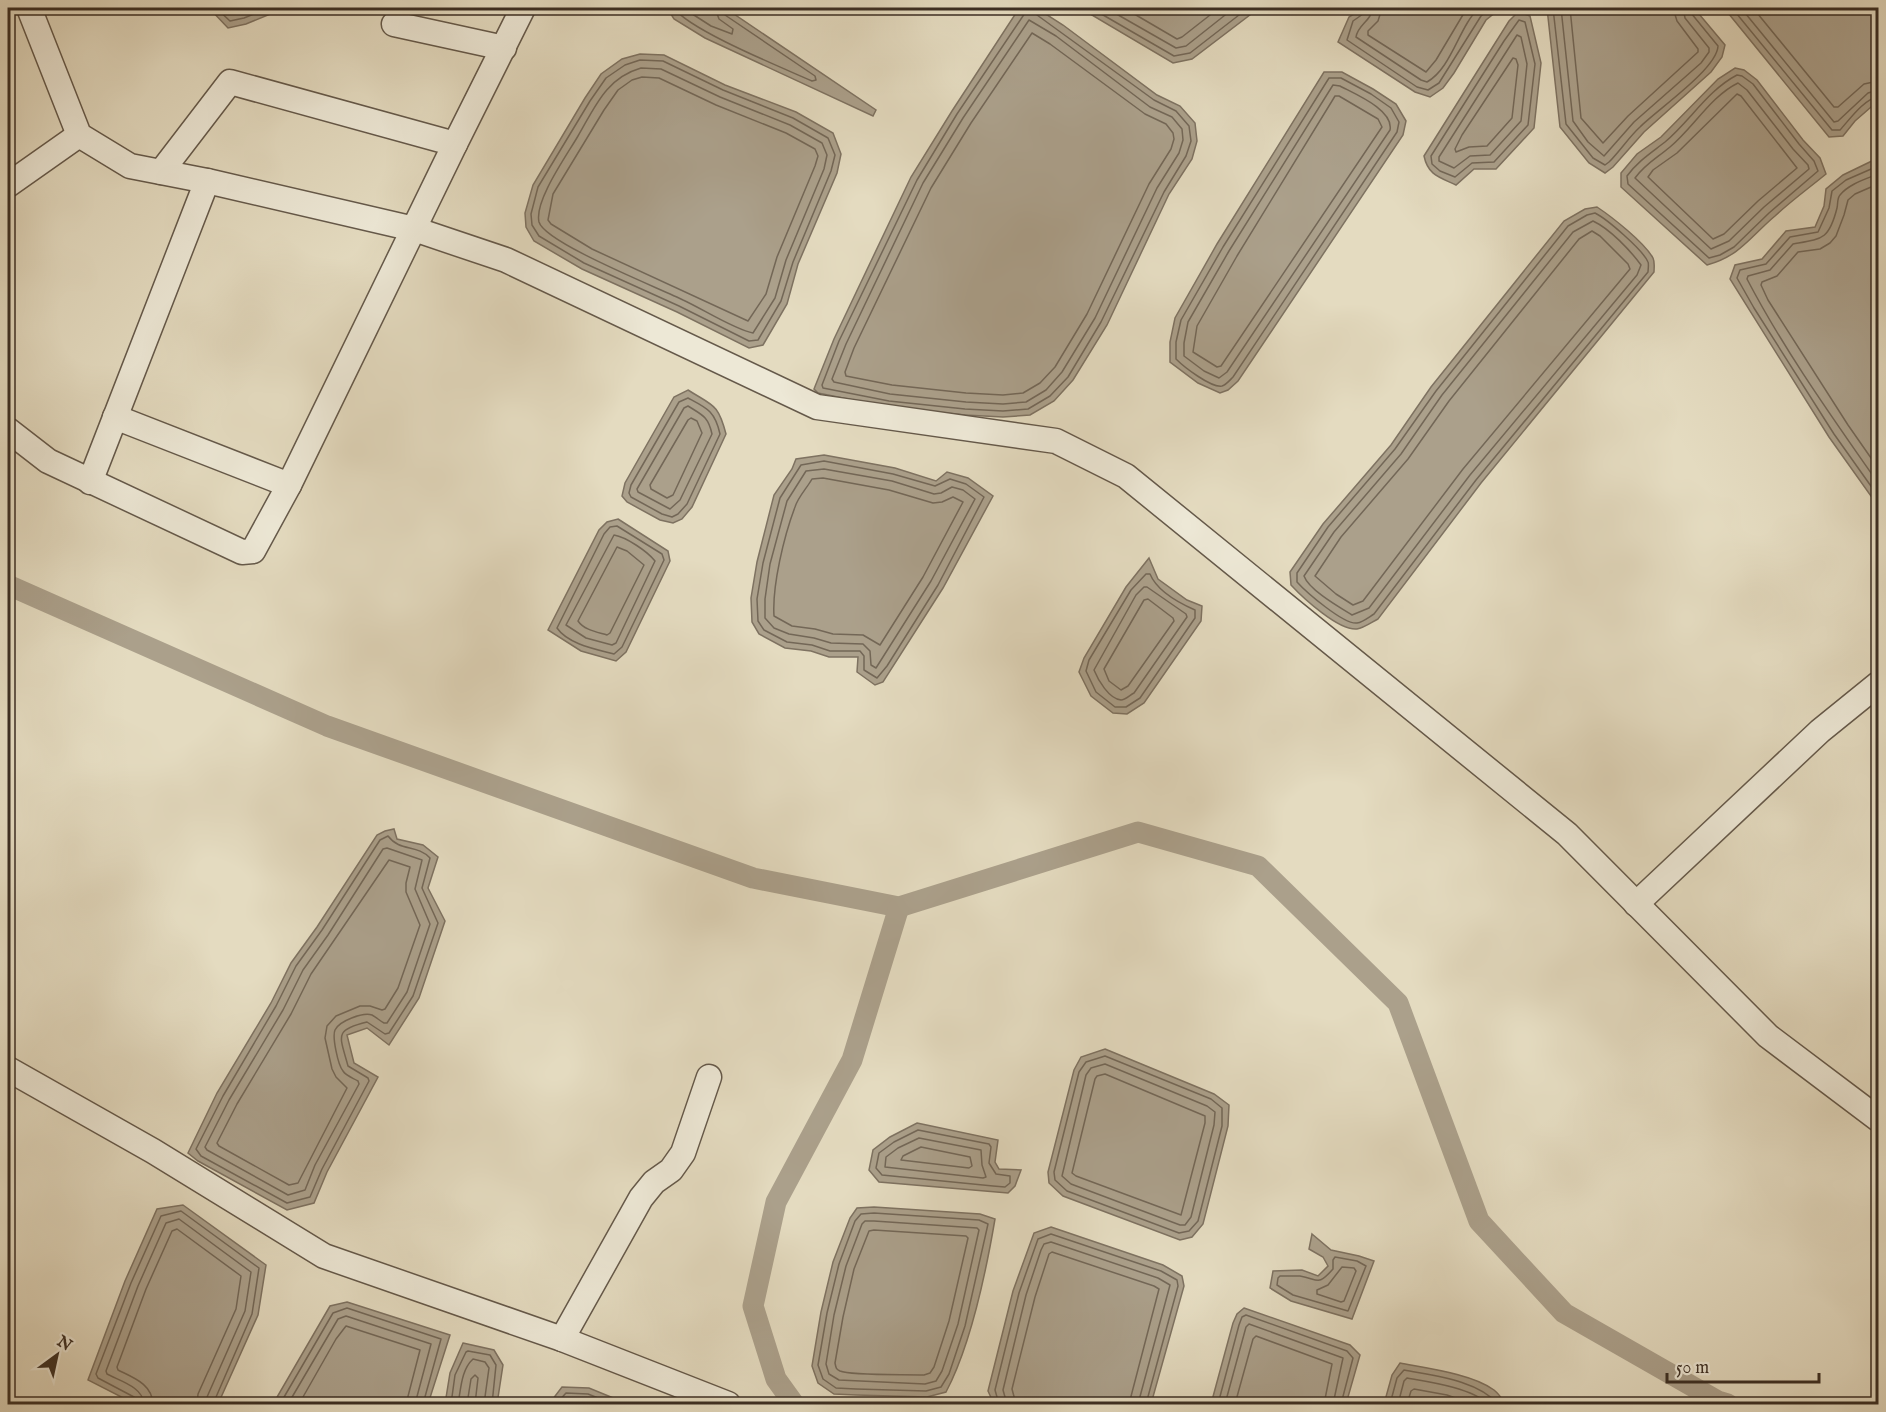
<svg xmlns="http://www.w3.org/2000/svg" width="1886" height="1412" font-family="'IM FELL English',serif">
	<rect width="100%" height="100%" fill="#e4dbc0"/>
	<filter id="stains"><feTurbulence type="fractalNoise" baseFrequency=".00333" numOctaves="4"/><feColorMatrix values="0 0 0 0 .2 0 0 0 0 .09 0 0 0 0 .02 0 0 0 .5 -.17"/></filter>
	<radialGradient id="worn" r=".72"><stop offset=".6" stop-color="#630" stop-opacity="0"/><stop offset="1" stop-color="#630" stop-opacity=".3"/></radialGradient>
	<g fill="#aba08b" stroke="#7e7261" stroke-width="1.5">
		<polygon points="209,8 208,8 285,8 246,24 228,28"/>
		<polygon points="667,8 725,8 876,110 873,116 705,38 674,19"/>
		<polygon points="1023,8 1038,9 1063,25 1157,95 1180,106 1195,123 1197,141 1192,159 1169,194 1107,325 1073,380 1054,401 1030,415 1003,417 965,415 888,407 818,393 814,389 834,339 911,177 952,111 1016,13"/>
		<polygon points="1080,8 1259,8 1192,59 1173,63"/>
		<polygon points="1363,8 1501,8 1486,20 1454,73 1443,88 1430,97 1415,92 1338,42 1349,17"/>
		<polygon points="1547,8 1694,8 1725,45 1722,57 1711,72 1644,132 1613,167 1605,173 1589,163 1560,127"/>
		<polygon points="1724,8 1878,8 1878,101 1855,121 1843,136 1829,137"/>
		<path d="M1518,12l12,4 11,47 -7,65 -38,41h-22l-18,16c-17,-8 -28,-10 -32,-29l85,-135z"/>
		<polygon points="640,54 664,55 725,85 796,112 833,133 841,154 837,173 798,264 787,304 763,345 749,348 677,312 582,269 534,241 526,227 525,213 533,185 585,98 601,74 622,59"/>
		<path d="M1735,68l9,2 13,10 46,60 17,18 6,16c-17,14 -35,27 -51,42 -25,21 -35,40 -68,49l-86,-78v-14l16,-19 24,-17 57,-58z"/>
		<polygon points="1324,72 1342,72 1373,89 1396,104 1406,121 1403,135 1238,381 1228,390 1220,393 1198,383 1170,362 1170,342 1175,318 1217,244"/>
		<polygon points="1878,158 1878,506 1829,437 1730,279 1735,265 1762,259 1786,231 1815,227 1824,206 1826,189 1843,175"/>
		<path d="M1597,207c15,10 47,35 56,51 2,4 1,10 1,14l-173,211 -103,136c-6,3 -14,9 -21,10 -18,2 -54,-31 -66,-44l-1,-13 33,-48 68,-79 40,-58 133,-166 21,-12z"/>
		<path d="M688,390c25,16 30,13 38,44l-34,73 -10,12 -9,4 -13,-3 -33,-18 -5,-6 3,-13 49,-86z"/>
		<polygon points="824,455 895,468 936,481 947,472 968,478 993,496 943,588 883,682 875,685 857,672 858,657 829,657 811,651 785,648 759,634 752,622 751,598 757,562 774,495 792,469 796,459"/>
		<polygon points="618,519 668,551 670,561 626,652 616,661 581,651 548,630 599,530 607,522"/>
		<polygon points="1149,558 1158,579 1187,600 1202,606 1201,621 1144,703 1127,714 1113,713 1091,696 1079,672 1084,658 1126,587"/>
		<polygon points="394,829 397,839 423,845 438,857 428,888 445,921 419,998 389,1045 367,1028 347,1035 354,1063 378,1077 327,1172 314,1203 287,1210 198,1161 188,1153 217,1093 271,1003 291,963 317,927 377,835 385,831"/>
		<polygon points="1105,1049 1214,1094 1229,1105 1228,1126 1203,1224 1192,1237 1180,1240 1063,1196 1049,1183 1048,1172 1074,1070 1081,1057"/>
		<polygon points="917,1123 998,1140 995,1162 999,1169 1021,1170 1015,1186 1008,1193 879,1182 869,1170 873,1150 890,1137"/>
		<polygon points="183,1205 266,1265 258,1315 218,1404 135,1404 88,1380 125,1281 157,1209"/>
		<path d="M874,1207l106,7 15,5c-9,53 -24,126 -49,173l-19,5 -71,-2 -22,-1 -16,-11 -6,-17 9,-54 12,-50 17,-44 7,-10z"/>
		<polygon points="1051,1227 1163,1265 1182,1276 1184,1286 1151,1404 994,1404 988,1391 1013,1291 1034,1233"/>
		<polygon points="1312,1234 1331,1250 1359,1256 1374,1261 1352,1319 1291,1301 1270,1288 1273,1271 1302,1270 1318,1276 1328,1266 1323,1257 1309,1249"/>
		<polygon points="347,1302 450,1335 428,1404 273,1404 330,1306"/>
		<polygon points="1244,1308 1350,1345 1360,1355 1346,1404 1211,1404 1233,1323 1237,1314"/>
		<polygon points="463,1343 494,1350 503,1365 497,1404 445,1404 450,1373"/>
		<path d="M1400,1363c26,5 73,11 94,27 5,4 9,10 12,14h-122l8,-29z"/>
		<polygon points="562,1387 589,1388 628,1404 549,1404"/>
	</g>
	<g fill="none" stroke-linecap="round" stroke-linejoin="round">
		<g stroke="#736757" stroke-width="1.5">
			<polyline points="216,8 230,21 244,18 269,8"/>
			<path d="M674,8c15,22 109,60 138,73l4,-1 -1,-4 -90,-61 -3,-7"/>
			<polyline points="683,8 711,26 732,34 733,29 719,19 715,8"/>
			<polyline points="1026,8 1025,13 957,114 917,180 839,341 822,385 823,388 889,401 965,409 1003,411 1028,409 1050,396 1068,377 1101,322 1164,192 1186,156 1191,141 1189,126 1176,111 1154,100 1037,15 1034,8"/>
			<polyline points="1091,8 1174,56 1190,53 1248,8"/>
			<polyline points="1106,8 1176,48 1186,46 1234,8"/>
			<polyline points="1124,8 1177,39 1182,37 1219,8"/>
			<polyline points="1365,8 1363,14 1353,21 1347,40 1417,87 1428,90 1439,83 1481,16 1491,8"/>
			<path d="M1372,8c0,13 -14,16 -16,29l65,43 6,2c25,-14 32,-56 52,-74"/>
			<polyline points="1382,8 1378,21 1368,31 1368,35 1426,72 1436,60 1467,8"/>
			<path d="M1553,8l13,116 27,34 12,7 4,-3c11,-11 20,-25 31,-35 18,-18 77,-58 78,-81l-27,-33 -1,-5"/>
			<polyline points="1561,8 1573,121 1588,142 1604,156 1634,122 1701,63 1709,52 1709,48 1685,18 1683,8"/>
			<polyline points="1570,8 1581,118 1603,143 1628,116 1698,52 1698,49 1677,21 1673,8"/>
			<path d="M1732,8l100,122h8c10,-11 24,-31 38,-33"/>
			<polyline points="1741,8 1834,122 1838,121 1868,93 1878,90"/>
			<polyline points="1753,8 1834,107 1838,107 1864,84 1878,81"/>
			<polygon points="1029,20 1056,36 1150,107 1172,117 1182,129 1183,140 1179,153 1157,188 1095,318 1062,372 1046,390 1026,402 1003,404 966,402 890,394 834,382 832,379 846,344 923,183 963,118"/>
			<polygon points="1519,20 1525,22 1535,64 1528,125 1494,162 1472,163 1455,177 1440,171 1432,164 1431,156 1504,41"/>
			<polygon points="1032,33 1050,44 1145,114 1166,124 1173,133 1174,139 1171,149 1149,184 1087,314 1055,367 1040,383 1023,393 1003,395 966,393 892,385 846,376 845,372 854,348 931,188 971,123"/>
			<polygon points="1517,35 1521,37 1527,64 1521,121 1490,155 1470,156 1454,168 1439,161 1439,157"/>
			<polygon points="1513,58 1516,59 1518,65 1512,118 1487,146 1469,147 1456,152 1455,149 1462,135"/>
			<polygon points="640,60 663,61 723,90 793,118 828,138 835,155 831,171 793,262 781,301 758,340 749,341 679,306 584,263 539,236 532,225 531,214 538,187 590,101 606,78 625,65"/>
			<path d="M641,68l20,1 59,28 70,28 32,18 5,12 -3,14 -38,91 -11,38 -22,35c-18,-3 -52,-25 -70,-33 -24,-12 -138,-57 -144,-78 -5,-21 28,-67 39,-86 17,-29 28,-58 63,-68z"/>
			<path d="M1737,75l5,1 11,8 46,60 15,17 4,10 -49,42 -35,34 -14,8 -11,3 -81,-74 -1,-8c11,-15 24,-23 38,-34 25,-21 43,-52 72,-67z"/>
			<polygon points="642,77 659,78 716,105 786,133 815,149 818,156 815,166 777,257 766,294 748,321 592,249 551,224 548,220 553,194 604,110 618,90 632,80"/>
			<path d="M1329,78h12l30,16 20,14 8,14 -2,10 -164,245c-3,3 -7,8 -11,9 -11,2 -38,-19 -46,-27v-17l5,-22 42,-73z"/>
			<path d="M1738,83l9,7 46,59 15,16 1,4 -45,38 -35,34 -18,8 -76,-71c10,-14 22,-20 35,-31 23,-19 41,-51 68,-64z"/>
			<path d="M1333,85l7,1c15,8 54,24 50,44l-163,242 -8,6 -15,-7 -20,-15v-13l4,-21 41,-71z"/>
			<polygon points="1737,94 1741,96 1797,168 1758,201 1724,234 1713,239 1648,177 1653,170 1677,153"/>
			<polygon points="1339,96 1378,119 1382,127 1221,366 1217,367 1193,352 1197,326 1237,256 1332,101 1335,96"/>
			<polyline points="1878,166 1846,180 1832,191 1829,208 1818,232 1790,237 1766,264 1740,270 1737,278 1754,308 1834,434 1878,496"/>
			<path d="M1878,174c-12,5 -29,10 -38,21 -3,3 -2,9 -3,13 -8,32 -15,31 -44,36l-23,26 -22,6 -1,3c37,71 85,138 131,204"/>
			<polyline points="1878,184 1855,194 1848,200 1844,215 1836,236 1830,243 1820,249 1798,252 1777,276 1762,282 1761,285 1768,300 1848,425 1878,468"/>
			<path d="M1595,213c12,6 48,37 53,49 1,2 0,8 0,10l-172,208 -102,134c-5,3 -11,8 -17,9 -13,2 -51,-31 -60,-41v-9l31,-46 67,-78 41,-58 132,-165 19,-11z"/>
			<path d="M1593,221c17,8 37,29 48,44l-4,10 -167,200 -101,133 -17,7c-13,-8 -43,-25 -48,-39l30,-44 67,-78 41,-59 131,-163z"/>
			<polygon points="1592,231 1600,236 1628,264 1630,269 1463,469 1363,601 1353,605 1336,594 1315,576 1341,537 1408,459 1449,401 1579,239"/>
			<path d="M688,398c19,10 27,13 32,36l-33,70 -9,10 -6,3 -10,-3 -31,-17 -2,-4 2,-8 48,-83z"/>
			<path d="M688,406c14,9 20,10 24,28l-32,66 -10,9 -32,-17 -1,-3 47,-81z"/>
			<polygon points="691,418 697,421 702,433 673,495 667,498 651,489 650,485 688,420"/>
			<polygon points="824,461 893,474 935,486 950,479 966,484 984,497 938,585 887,666 877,678 864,670 864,656 860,651 830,651 812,645 787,642 764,630 758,621 757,599 763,563 780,498 801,465"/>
			<polygon points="824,469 892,481 934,494 941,493 952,487 963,490 975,499 931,581 876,668 871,665 870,651 863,644 831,643 814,638 789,634 774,628 765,618 765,599 770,564 787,501 806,471"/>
			<path d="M823,478l66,12 44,13 9,-1 11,-5 10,5 -40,75 -43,68 -17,-10 -30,-1 -18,-5 -23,-3 -18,-10c-2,-30 10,-80 21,-109 3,-10 12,-19 17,-28z"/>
			<path d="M617,526l45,28 2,6 -42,87 -8,7c-19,-5 -46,-10 -57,-26l47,-94 6,-7z"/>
			<path d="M614,535c12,2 33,16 41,26l-39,82 -4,2 -26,-7 -20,-13z"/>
			<path d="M617,547l10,4 17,14 -34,68 -3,2c-10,-3 -23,-5 -29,-14z"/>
			<path d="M1146,574h4c7,17 29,29 45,36v8l-55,80 -14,9h-11l-19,-15 -10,-21 3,-11 42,-70z"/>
			<path d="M1144,587h3l39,27 1,3 -53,76c-4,2 -9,7 -13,7 -12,-1 -23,-20 -27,-30l42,-75z"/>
			<polygon points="1148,599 1173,618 1174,621 1128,686 1121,690 1109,681 1104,669 1144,600"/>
			<path d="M388,836c12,16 29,8 42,22l-8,30 16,35 -25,73 -24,37 -4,1 -18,-12c-34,8 -27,14 -19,44l20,12 1,3 -47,88 -12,28 -23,6 -86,-47 -5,-7 27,-53 53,-90 20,-40 26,-36 58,-90z"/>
			<path d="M387,848l35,12 -7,29 15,35 -23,68 -20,31h-3c-4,-2 -8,-6 -12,-8 -9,-3 -33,6 -37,15 -3,7 3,35 8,41 3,5 10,7 15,10l1,3 -44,81 -10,25 -17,5 -81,-45 -2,-3 24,-47 54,-90 20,-40 25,-35 55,-86z"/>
			<polygon points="389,860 410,867 406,883 406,892 420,925 398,988 385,1009 382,1010 370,1006 360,1006 336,1016 327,1026 325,1038 332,1069 336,1077 347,1088 298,1183 289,1185 219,1146 217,1143 237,1104 291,1014 311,974"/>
			<polygon points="1105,1056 1211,1099 1222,1108 1222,1126 1198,1221 1189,1231 1179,1233 1067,1191 1055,1180 1054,1172 1079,1072 1086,1062"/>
			<polygon points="1105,1064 1207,1106 1215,1112 1214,1125 1191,1217 1185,1225 1180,1225 1071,1184 1062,1176 1086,1075 1091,1068"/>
			<polygon points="1105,1074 1205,1116 1205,1123 1181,1215 1076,1176 1072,1173 1095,1079 1097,1076"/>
			<polygon points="918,1130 989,1144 991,1147 989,1163 996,1174 1010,1176 1010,1183 1005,1187 993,1186 882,1175 876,1168 879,1153 894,1142"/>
			<polygon points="919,1138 981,1150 982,1165 986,1177 983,1178 885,1167 886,1157 898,1148"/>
			<polygon points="921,1147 970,1157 972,1166 969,1168 901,1160 903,1156"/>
			<polygon points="874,1213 979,1220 988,1224 965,1326 949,1374 941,1387 926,1391 856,1389 836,1388 823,1379 818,1365 827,1313 839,1264 855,1221 861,1214"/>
			<polygon points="874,1221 977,1228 979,1230 958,1324 942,1371 936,1381 925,1384 839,1380 829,1374 826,1364 834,1315 846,1266 862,1224 865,1221"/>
			<path d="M874,1230l92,6 2,2 -19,83 -15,46 -4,6 -6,2c-16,-1 -73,1 -84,-4 -4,-2 -4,-3 -5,-8l8,-46 11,-48 15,-38z"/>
			<path d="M1335,1257l22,4 9,5 -18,45 -55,-16 -16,-10 1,-7 2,-2c6,0 13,0 20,0 19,3 17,11 33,-7v-9z"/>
			<polygon points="1342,1267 1354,1268 1356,1271 1344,1301 1341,1302 1317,1294 1317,1290 1328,1285"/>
			<polyline points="137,1404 134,1397 98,1378 96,1374 131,1283 161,1216 181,1211 259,1268 252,1314 213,1404"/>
			<path d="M144,1404c-1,-17 -24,-23 -37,-30l-1,-3 32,-85 28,-63 13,-4 72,53 -6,39 -38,86 -1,7"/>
			<path d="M153,1404c-1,-20 -19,-26 -35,-34l-1,-3 29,-78 26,-58 5,-2 64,47 -5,33 -38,85 -1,10"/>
			<polyline points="280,1404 333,1313 347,1308 441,1339 423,1404"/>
			<polyline points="288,1404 338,1319 346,1316 431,1344 415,1404"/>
			<polyline points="299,1404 336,1339 346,1326 420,1350 406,1404"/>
			<polyline points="451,1404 455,1375 466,1352 468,1351 490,1355 496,1365 492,1404"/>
			<path d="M458,1404c3,-15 3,-34 15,-45l12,3 4,6 -5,36"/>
			<polyline points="467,1404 471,1379 475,1375 478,1378 475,1404"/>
			<polyline points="556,1404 566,1393 588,1394 613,1404"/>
			<polyline points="999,1404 995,1390 1019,1293 1038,1239 1051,1234 1161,1271 1177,1280 1178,1286 1146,1404"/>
			<polyline points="1007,1404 1003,1390 1026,1295 1041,1250 1044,1244 1051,1242 1158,1278 1170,1285 1138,1404"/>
			<polyline points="1016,1404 1012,1389 1035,1297 1049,1254 1052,1252 1154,1286 1159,1289 1129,1404"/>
			<polyline points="1218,1404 1239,1325 1242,1317 1246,1315 1347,1351 1353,1358 1341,1404"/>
			<polyline points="1225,1404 1246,1327 1249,1324 1343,1358 1333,1404"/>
			<polyline points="1235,1404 1253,1339 1256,1336 1332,1364 1324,1404"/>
			<path d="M1390,1404l7,-26 7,-8c31,6 73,10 94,34"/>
			<path d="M1398,1404l6,-23 3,-3c23,4 65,10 81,26"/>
			<polyline points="1407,1404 1411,1391 1414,1389 1447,1395 1472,1404"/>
		</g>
		<g stroke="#aba08b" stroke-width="21">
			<polyline points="8,585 327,726 753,878 899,907 1138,832 1258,866 1398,1003 1479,1221 1564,1313 1718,1401 1728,1404"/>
			<polyline points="794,1404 776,1379 753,1306 776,1202 852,1060 899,907"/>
		</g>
		<defs>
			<g id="minor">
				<polyline points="29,8 79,135 130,166 207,181 414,229 506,260 817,407 1056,441 1126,476 1567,834 1768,1036 1878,1119"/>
				<polyline points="394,24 504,48"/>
				<polyline points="161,172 230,82 455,144"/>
				<polyline points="8,185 79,135"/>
				<polyline points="115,417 289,485"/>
				<polyline points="8,430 48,461 242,552 253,551 289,485 455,144 523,8"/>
				<polyline points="90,482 207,181"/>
				<polyline points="1636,904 1820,731 1878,684"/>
				<polyline points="8,1069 153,1151 324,1256 562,1339 728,1404"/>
				<polyline points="562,1339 641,1198 654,1182 671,1170 683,1153 709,1077"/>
			</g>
		</defs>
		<use href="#minor" stroke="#65594a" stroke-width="27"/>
		<use href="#minor" stroke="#ede8d6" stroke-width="24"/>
	</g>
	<rect width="1886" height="1412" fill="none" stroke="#e4dbc0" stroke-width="30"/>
	<rect x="9" y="9" width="1868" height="1394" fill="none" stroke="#3b2e23" stroke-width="3"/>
	<rect x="15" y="15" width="1856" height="1382" fill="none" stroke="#3b2e23" stroke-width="1.5"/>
	<g transform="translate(57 1355) rotate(33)" stroke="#ede8d6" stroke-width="4.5" paint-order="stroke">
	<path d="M0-4.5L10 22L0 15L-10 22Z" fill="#3b2e23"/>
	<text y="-9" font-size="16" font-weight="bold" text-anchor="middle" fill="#3b2e23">N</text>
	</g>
	<path d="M1667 1373v9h152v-9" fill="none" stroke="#3b2e23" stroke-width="3"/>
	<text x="1676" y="1373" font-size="18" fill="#3b2e23" stroke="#ede8d6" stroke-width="4.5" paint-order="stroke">50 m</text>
	<rect width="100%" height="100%" filter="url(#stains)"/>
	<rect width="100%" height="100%" fill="url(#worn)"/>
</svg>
